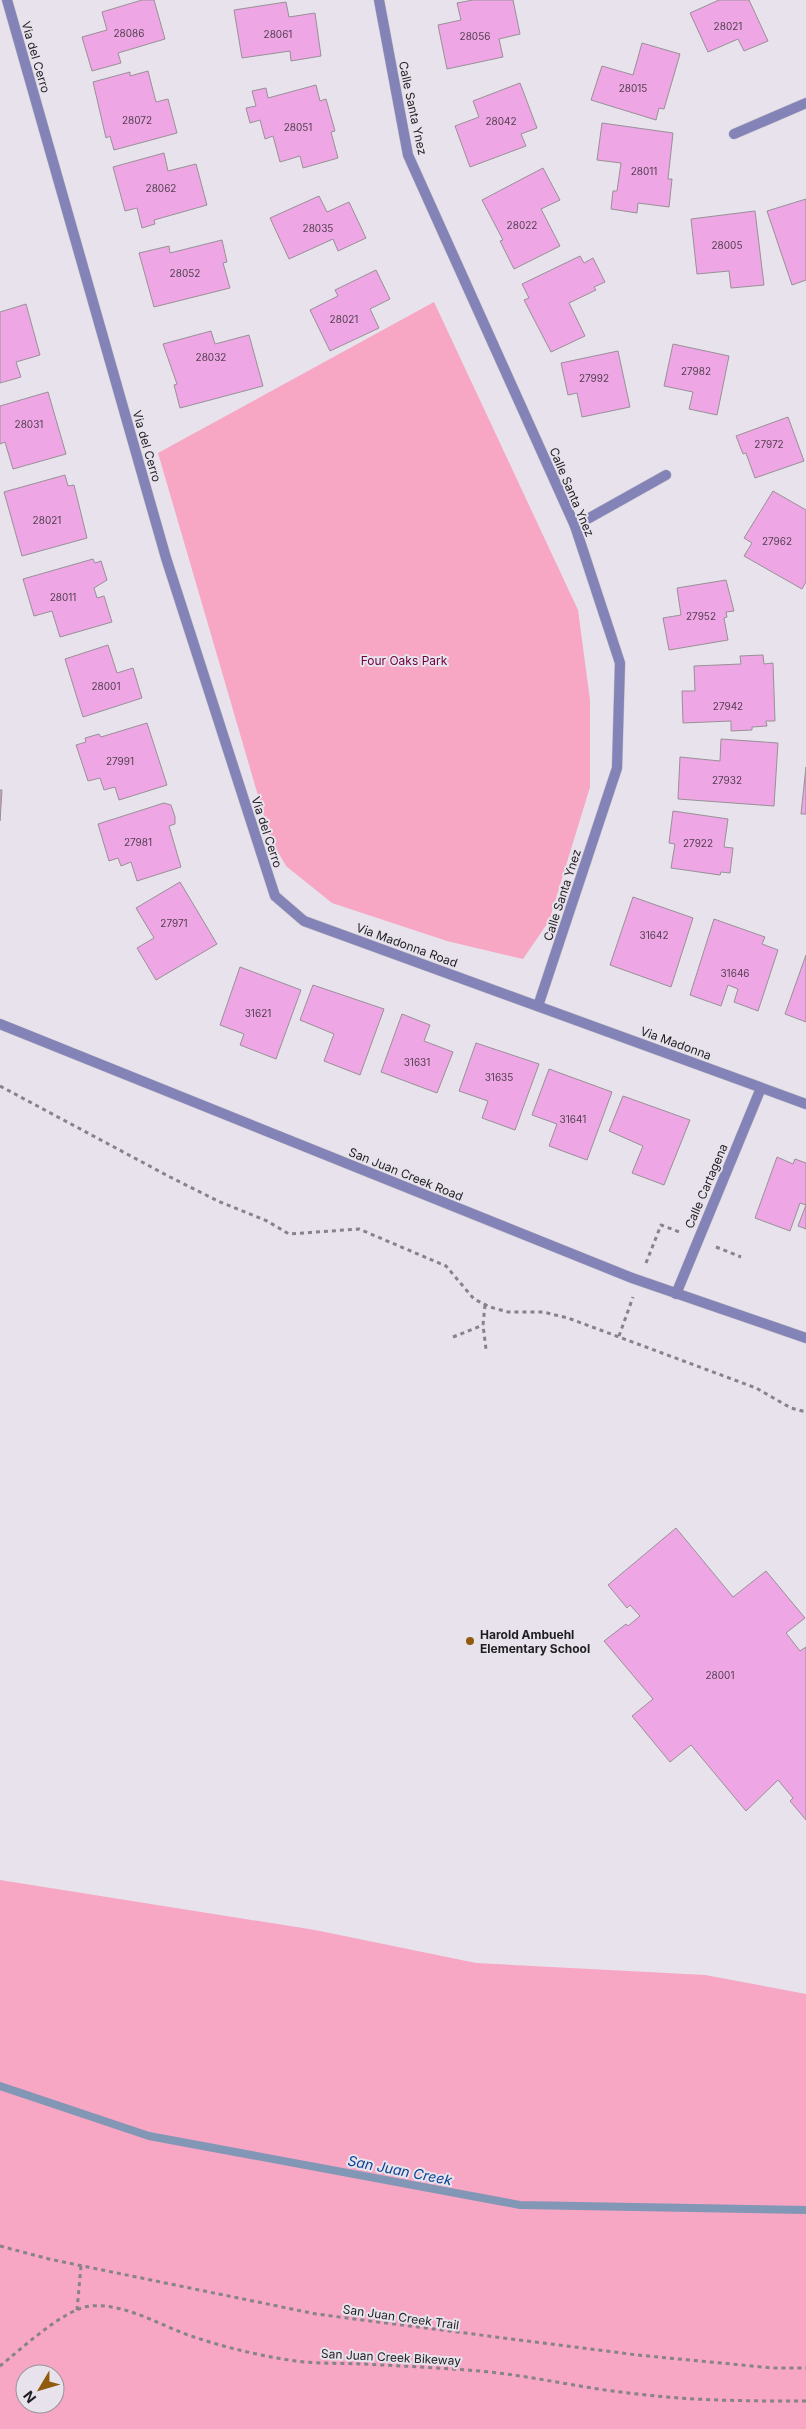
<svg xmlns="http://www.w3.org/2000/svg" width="806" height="2429" font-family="Inter,sans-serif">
	<rect width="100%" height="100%" fill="#e7e2eb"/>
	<g fill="#f7a6c4" fill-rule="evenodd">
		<polygon points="434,302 578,610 590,700 590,787 549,921 523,959 447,941 332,903 286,866 271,840 158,453"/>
		<path d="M0,1880l315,50 161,33 229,12 101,19v435h-806zM25,2374h30v30h-30z"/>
	</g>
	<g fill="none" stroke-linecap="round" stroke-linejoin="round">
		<polyline stroke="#8296b5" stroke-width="8" points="0,2086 149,2136 520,2205 806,2210"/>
	</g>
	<g fill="#eea6e4" stroke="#989197">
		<polygon points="142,0 154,0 165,39 118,53 121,63 92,71 82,37 107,30 102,12"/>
		<polygon points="473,0 513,0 520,34 499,39 503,57 447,69 438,25 461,20 457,3"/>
		<polygon points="719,0 749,0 768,41 744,51 738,39 708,52 690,13"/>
		<polygon points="286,2 289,17 315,13 321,56 291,61 290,51 242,58 234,10"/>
		<polygon points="642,43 680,54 664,109 659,108 656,120 591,100 602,66 633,75"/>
		<polygon points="148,71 156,102 168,99 177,133 114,150 110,136 106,138 93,82 130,72 130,76"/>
		<polygon points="520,83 537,128 521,134 526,146 470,167 455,126 479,117 473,101"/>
		<polygon points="316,85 320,101 326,99 335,131 331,132 338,158 303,168 300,156 280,162 273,136 265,139 260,120 250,123 246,108 256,106 252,91 266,88 268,98"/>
		<polygon points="602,123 673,133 668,179 672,179 669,207 638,203 637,213 611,209 613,191 617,191 621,163 597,160"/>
		<polygon points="164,153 168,171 196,164 207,205 154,220 155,224 142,228 137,208 125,211 113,167"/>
		<polygon points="543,168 560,200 541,209 560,246 514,269 500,241 503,240 482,200"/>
		<polygon points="319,196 327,212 349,202 366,238 338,251 333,239 289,259 270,218"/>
		<polygon points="806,199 806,280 792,285 767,211"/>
		<polygon points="755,211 764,285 731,288 729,271 697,274 691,219"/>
		<polygon points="222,240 227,262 223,263 230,288 154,307 139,253 169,246 170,253"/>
		<polygon points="580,256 584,263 593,258 605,282 594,287 596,290 569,303 585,336 551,352 524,300 529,298 522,284"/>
		<polygon points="376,270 390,299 370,309 379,328 330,351 310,310 338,296 335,290"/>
		<polygon points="26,304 40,355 16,362 21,377 0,383 0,312"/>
		<polygon points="211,331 215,344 249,335 263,386 180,408 174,385 177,384 163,344"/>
		<polygon points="673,344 729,356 717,415 689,409 693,392 664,386"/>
		<polygon points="618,351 630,407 582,417 577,393 568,395 561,363"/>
		<polygon points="48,392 66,454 13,469 5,442 0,444 0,406"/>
		<polygon points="788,417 804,461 755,478 746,453 743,454 736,436"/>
		<polygon points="65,475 68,486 74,485 87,538 22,556 4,492"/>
		<polygon points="773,491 806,510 806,582 802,589 744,556 752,543 744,538"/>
		<polygon points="93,559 95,563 101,561 107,580 94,588 97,598 104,596 112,622 60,637 52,611 34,616 23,579"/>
		<polygon points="726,580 734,611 726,612 727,617 724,618 728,640 669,650 663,618 681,615 677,588"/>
		<polygon points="108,645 117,673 133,668 142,698 83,717 65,659"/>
		<polygon points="763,655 764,664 773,663 775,721 766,721 767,726 752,727 752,730 731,731 731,721 683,723 682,691 695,691 694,666 741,664 740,656"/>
		<polygon points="147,723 167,785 119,800 115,787 104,790 100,778 88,781 76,745 86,742 85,738 99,734 101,737"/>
		<polygon points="721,739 778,743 774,806 678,799 680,757 720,761"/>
		<polygon points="806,767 806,814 801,814"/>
		<polygon points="0,790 2,790 0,821"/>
		<polygon points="164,803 171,805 175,817 175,824 169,826 181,867 137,881 131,862 121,866 118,858 109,861 98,824"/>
		<polygon points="673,811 728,819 724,847 733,848 730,873 721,872 720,875 671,868 675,844 669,843"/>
		<polygon points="180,882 217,944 156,980 137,948 154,938 136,908"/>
		<polygon points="633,897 693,918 671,987 610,965"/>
		<polygon points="714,919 765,937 762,944 778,950 758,1011 734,1002 738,989 728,985 721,1006 690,995"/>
		<polygon points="806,955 806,1022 785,1014"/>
		<polygon points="240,967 301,990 276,1059 240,1045 244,1034 220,1025"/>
		<polygon points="313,985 384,1009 360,1075 324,1061 334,1034 300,1020"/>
		<polygon points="402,1014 430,1025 424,1041 453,1052 437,1093 381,1072"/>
		<polygon points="476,1043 539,1064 515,1130 482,1118 488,1101 459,1091"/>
		<polygon points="549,1069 612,1092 587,1160 549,1146 557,1124 532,1115"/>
		<polygon points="623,1096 690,1120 664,1185 632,1173 643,1146 609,1131"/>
		<polygon points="777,1157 793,1164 795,1159 806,1163 806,1229 798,1226 806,1205 800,1203 790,1231 755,1218"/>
		<polygon points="676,1528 733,1597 766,1571 805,1618 786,1633 800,1651 806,1647 806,1820 790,1801 793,1798 778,1780 746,1811 691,1745 670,1762 632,1716 653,1699 604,1641 626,1624 628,1626 640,1616 630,1605 627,1608 608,1585"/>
	</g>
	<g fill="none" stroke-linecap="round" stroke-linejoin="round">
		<defs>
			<g id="minor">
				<polyline points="7,0 166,558 275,896 304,921 806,1104"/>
				<polyline points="379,0 408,155 575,526 620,663 617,768 538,1006"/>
				<polyline points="734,134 806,103"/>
				<polyline points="575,526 666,475"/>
				<polyline points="676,1294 761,1088"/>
			</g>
			<polyline id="tertiary" points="0,1024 632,1278 806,1338"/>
		</defs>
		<use href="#minor" stroke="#c3bfc7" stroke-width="11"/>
		<use href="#tertiary" stroke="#c3bfc7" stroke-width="11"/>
		<g stroke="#86838a" stroke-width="3" stroke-dasharray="4 4" stroke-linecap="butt">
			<polyline points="0,1086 170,1177 220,1202 267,1221 289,1234 359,1229 446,1266 474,1299 490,1307 508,1312 543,1312 568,1318 756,1388 791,1408 806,1412"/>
			<polyline points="716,1247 741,1257"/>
			<polyline points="646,1263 661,1225 682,1233"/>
			<polyline points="485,1305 483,1325 486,1349"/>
			<polyline points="619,1336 633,1297"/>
			<polyline points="453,1337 483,1325"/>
			<polyline points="0,2246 49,2259 316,2314 637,2355 773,2368 806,2368"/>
			<polyline points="77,2310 81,2266"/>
			<path d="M0,2366c21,-17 64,-57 90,-60 37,-3 70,20 104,31 33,11 67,19 102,24 22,3 45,2 67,3 39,2 78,4 117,7 54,5 105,18 158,23 56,7 112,7 168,7"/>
		</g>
		<use href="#minor" stroke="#8383b8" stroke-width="10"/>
		<use href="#tertiary" stroke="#8383b8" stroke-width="10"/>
	</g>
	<circle fill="#905a0f" stroke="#e7e2eb" stroke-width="2" cx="470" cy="1641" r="5"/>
	<g text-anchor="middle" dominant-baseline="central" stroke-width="4" stroke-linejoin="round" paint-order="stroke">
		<g font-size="10" fill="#534052">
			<text x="728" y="26">28021</text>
			<text x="129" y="33">28086</text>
			<text x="278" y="34">28061</text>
			<text x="475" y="36">28056</text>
			<text x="633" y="88">28015</text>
			<text x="137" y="120">28072</text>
			<text x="501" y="121">28042</text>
			<text x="298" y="127">28051</text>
			<text x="644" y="171">28011</text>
			<text x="161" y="188">28062</text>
			<text x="522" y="225">28022</text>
			<text x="318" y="228">28035</text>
			<text x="727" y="245">28005</text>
			<text x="185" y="273">28052</text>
			<text x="344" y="319">28021</text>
			<text x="211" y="357">28032</text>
			<text x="696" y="371">27982</text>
			<text x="594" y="378">27992</text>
			<text x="29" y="424">28031</text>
			<text x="769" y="444">27972</text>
			<text x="47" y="520">28021</text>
			<text x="777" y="541">27962</text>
			<text x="63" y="597">28011</text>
			<text x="701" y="616">27952</text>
			<text x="106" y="686">28001</text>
			<text x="728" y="706">27942</text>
			<text x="120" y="761">27991</text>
			<text x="727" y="780">27932</text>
			<text x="138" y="842">27981</text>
			<text x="698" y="843">27922</text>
			<text x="174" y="923">27971</text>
			<text x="654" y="935">31642</text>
			<text x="735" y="973">31646</text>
			<text x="258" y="1013">31621</text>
			<text x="417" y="1062">31631</text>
			<text x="499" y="1077">31635</text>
			<text x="573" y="1119">31641</text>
			<text x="720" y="1675">28001</text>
		</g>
		<g font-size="12" fill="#1f1e21" stroke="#e7e2eb">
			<text transform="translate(36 57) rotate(74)">Via del Cerro</text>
			<text transform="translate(413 108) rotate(78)">Calle Santa Ynez</text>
			<text transform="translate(147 446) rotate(74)">Via del Cerro</text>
			<text transform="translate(572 492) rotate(67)">Calle Santa Ynez</text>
			<text transform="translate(267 832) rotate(72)">Via del Cerro</text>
			<text transform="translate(562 895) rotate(-72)">Calle Santa Ynez</text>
			<text transform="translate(407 945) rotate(20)">Via Madonna Road</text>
			<text transform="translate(676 1043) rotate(20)">Via Madonna</text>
			<text transform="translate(406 1174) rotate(22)">San Juan Creek Road</text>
			<text transform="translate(706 1186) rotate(-67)">Calle Cartagena</text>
			<text transform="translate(401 2317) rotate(8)">San Juan Creek Trail</text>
			<text transform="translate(391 2357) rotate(3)">San Juan Creek Bikeway</text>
		</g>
		<g font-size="12" fill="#6f003e" stroke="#e7e2eb">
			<text x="404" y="660">Four Oaks Park</text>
		</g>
		<g font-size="12" font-weight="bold" fill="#1f1e21" stroke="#e7e2eb" text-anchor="start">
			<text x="480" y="1634">Harold Ambuehl<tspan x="480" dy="14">Elementary School</tspan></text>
		</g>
		<g font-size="14" font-style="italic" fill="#074092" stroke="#e7e2eb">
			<text transform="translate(400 2170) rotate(11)">San Juan Creek</text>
		</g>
	</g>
	<g transform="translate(40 2389) rotate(232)"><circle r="24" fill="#e7e2eb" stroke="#97949a"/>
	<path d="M0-4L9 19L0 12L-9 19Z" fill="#905a0f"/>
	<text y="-8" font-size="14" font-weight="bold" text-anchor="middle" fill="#1f1e21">N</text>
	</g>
</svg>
